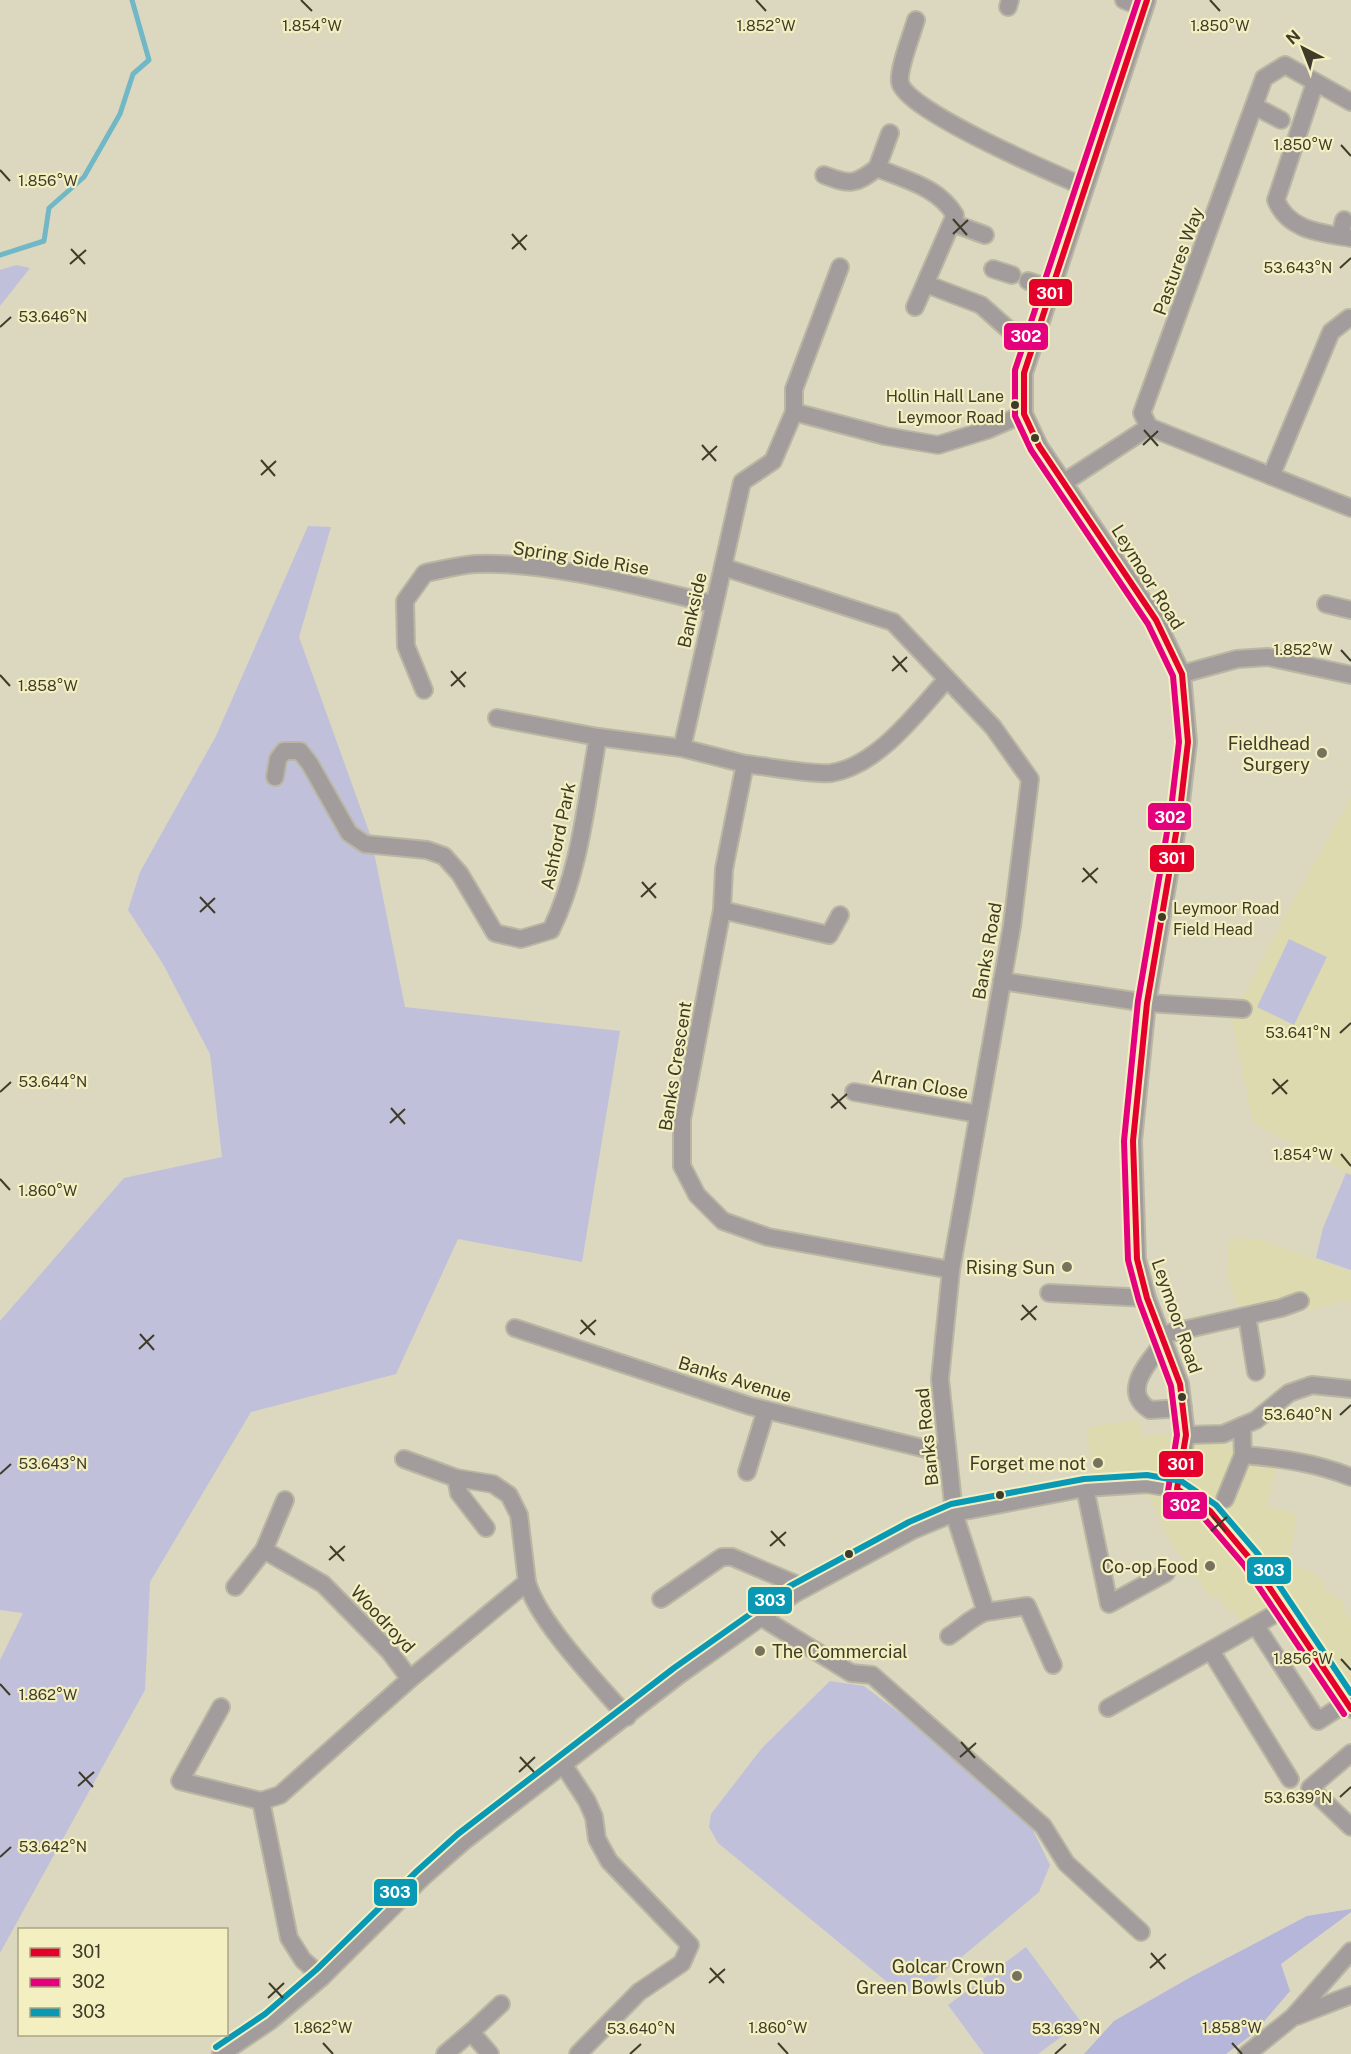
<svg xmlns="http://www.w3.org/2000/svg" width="1351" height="2054" font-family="'Public Sans',sans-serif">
	<rect width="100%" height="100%" fill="#dbd8bf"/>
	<g fill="#dedab0">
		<polygon points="1351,797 1351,1175 1253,1123 1232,1020 1282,921"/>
		<polygon points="1230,1238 1259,1239 1351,1272 1351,1302 1341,1301 1314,1309 1237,1305 1227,1273"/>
		<polygon points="1138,1419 1143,1437 1157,1434 1235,1447 1276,1468 1267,1507 1297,1513 1290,1561 1295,1569 1299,1565 1325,1581 1322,1586 1345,1604 1342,1609 1351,1619 1351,1718 1274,1606 1242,1623 1232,1610 1229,1612 1217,1595 1211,1599 1166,1535 1150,1497 1093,1476 1086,1428"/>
	</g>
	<g fill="#c0c0da">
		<polygon points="16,265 30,268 0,306 0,270"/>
		<polygon points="308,526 331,527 299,637 371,837 405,1007 620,1031 582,1262 458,1239 396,1374 251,1412 150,1582 145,1690 0,1953 0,1660 23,1613 0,1610 0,1321 124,1178 222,1157 210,1054 163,964 128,910 140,872 216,736"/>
		<polygon points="1289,939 1327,957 1294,1025 1257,1007"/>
		<polygon points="1346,1173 1351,1175 1351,1270 1316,1258 1323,1228"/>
		<polygon points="830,1681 864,1686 948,1750 1030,1824 1050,1865 1039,1892 919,1993 897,1990 718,1843 709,1827 711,1814 762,1748"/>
		<polygon points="1026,1947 1081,2022 1038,2054 984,2054 948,2005"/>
	</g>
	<polygon fill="#b6b5da" points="1351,1909 1351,1912 1281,1964 1290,1991 1254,2033 1226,2054 1084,2054 1114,2021 1191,1977 1307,1916"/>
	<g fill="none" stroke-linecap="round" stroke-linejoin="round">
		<polyline stroke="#71b7c6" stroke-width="5" points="0,255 44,241 49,208 84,177 120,114 133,74 149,60 132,0"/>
		<defs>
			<g id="minor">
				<polyline points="1124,0 1144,8"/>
				<polyline points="1147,0 1024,373 1024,414 1039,446 1156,620 1182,674 1188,742 1180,810 1147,1003 1133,1141 1137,1259 1147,1298 1180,1384 1186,1435 1177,1489"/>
				<polyline points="1008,7 1010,0"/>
				<path d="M916,20c-4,14 -18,49 -16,62 4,28 155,92 185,105"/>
				<path d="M1315,83l-39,117c12,31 46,33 75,38"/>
				<polyline points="1256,107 1281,120"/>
				<path d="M890,133l-13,35c29,12 61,19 78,47l-40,92"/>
				<path d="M824,175c26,10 31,10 53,-7"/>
				<polyline points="952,223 985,235"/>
				<polyline points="1340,236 1344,220"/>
				<polyline points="993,269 1012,275"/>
				<polyline points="1028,281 1051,289"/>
				<polyline points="926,284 981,305 1008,329 1034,342"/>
				<polyline points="794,412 885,436 938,445 987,430 1024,414"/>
				<polyline points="1149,427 1142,413 1264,78 1285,65 1351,102"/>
				<polyline points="1271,476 1331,332 1349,318"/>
				<polyline points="1063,483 1149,427 1351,508"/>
				<path d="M723,567l170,55 100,105 37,52 -18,147 -61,344 -11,109 14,134 32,99c-15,5 -24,16 -37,24"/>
				<polyline points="1326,604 1351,610"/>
				<polyline points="1182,674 1237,659 1268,657 1351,675"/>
				<path d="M424,690l-18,-44 -1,-45 20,-28c16,-3 34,-8 50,-9 73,-3 166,23 238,40"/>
				<polyline points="497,718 598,737 682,748 745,764 724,869 722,910 682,1119 682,1166 697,1195 723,1221 768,1237 951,1270"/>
				<polyline points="682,748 742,482 773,461 794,412 794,389 840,267"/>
				<path d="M745,764c20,2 69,11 86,9 47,-7 87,-62 116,-94"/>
				<path d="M275,777l3,-18 6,-8h16l10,13 39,69 16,11 62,6 17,6 16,18 35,59 26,6 30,-9c29,-59 35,-127 47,-193"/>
				<polyline points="722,910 829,935 840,915"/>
				<polyline points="1002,981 1147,1003 1243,1009"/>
				<polyline points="854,1092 978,1114"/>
				<polyline points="1049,1293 1147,1298"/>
				<polyline points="1247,1316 1256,1372"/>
				<polyline points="515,1328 750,1406 947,1454"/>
				<polyline points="1161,1335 1281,1308 1300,1301"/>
				<path d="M1164,1342c-15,20 -44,49 -14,68l33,-2"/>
				<polyline points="1186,1435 1223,1434 1256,1420 1289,1393 1312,1385 1351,1389"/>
				<path d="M1243,1455c38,3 73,8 108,22"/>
				<polyline points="747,1472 766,1410"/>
				<polyline points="456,1478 459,1493 486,1528"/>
				<polyline points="1085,1488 1109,1604 1166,1573"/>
				<polyline points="1225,1499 1243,1455 1242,1426"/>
				<polyline points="285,1500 264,1550 323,1584 389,1651 410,1679"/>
				<path d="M527,1582c11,40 71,101 100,135"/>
				<polyline points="235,1587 264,1550"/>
				<polyline points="661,1599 722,1557 732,1557 805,1588"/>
				<polyline points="986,1612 1027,1606 1053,1665"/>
				<polyline points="761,1617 851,1673 872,1675 1043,1826 1066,1863 1141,1932"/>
				<polyline points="1256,1626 1318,1721 1346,1703"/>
				<polyline points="1211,1651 1290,1779"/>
				<polyline points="221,1707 180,1781 261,1801 289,1938 303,1960 322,1977"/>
				<polyline points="1108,1708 1284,1609"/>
				<polyline points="1351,1753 1310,1788 1351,1827"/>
				<polyline points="563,1764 587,1801 594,1817 597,1839 609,1861 690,1945 682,1963 639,1992 578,2054"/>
				<polyline points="261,1801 280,1795 410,1679 527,1582 519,1515 509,1495 493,1484 456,1478 404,1459"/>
				<polyline points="1297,2016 1351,1995"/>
				<polyline points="470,2033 501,2004"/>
				<polyline points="221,2054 270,2021 322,1977 423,1877 464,1841 679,1675 794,1594 913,1530 954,1513 1085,1488 1147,1484 1177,1489 1210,1511 1251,1560 1351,1709"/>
				<polyline points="445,2054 471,2032 490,2054"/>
				<polyline points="1247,2054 1293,2017 1351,1951"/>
			</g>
		</defs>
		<use href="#minor" stroke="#b9b7a3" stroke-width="20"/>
		<use href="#minor" stroke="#a39c9c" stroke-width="16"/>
		<defs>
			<polyline id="bus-1" points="1147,0 1024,373 1024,414 1039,446 1156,620 1182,674 1188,742 1180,810 1147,1003 1133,1141 1137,1259 1147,1298 1180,1384 1186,1435 1177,1489 1210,1511 1251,1560 1351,1709"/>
			<polyline id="bus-2" points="1138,0 1015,370 1015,416 1031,450 1148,624 1173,676 1179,742 1171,809 1138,1001 1124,1141 1128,1260 1139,1301 1171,1386 1177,1435 1168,1491 1171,1496 1204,1518 1244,1565 1344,1714"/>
			<polyline id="bus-3" points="216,2047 265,2014 316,1970 417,1871 458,1834 674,1668 790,1586 909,1522 951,1504 1084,1479 1147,1475 1181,1481 1216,1505 1258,1554 1351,1693"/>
		</defs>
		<use href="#bus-1" stroke="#f4efc0" stroke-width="10"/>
		<use href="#bus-2" stroke="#f4efc0" stroke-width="10"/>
		<use href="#bus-3" stroke="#f4efc0" stroke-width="10"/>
		<use href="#bus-1" stroke="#e4002b" stroke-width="6"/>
		<use href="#bus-2" stroke="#e5007d" stroke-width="6"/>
		<use href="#bus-3" stroke="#0999b5" stroke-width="6"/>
	</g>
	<path fill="none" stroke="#3e3c29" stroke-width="2" d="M301,0l11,11M756,0l10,11M1210,0l10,11M1341,145l10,11M0,170l10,11M953,219l14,16M512,234l14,16M953,234l15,-14M71,249l14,15M512,249l15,-14M70,264l16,-14M1340,268l11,-10M0,327l11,-10M1144,430l14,16M702,445l14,16M1143,445l15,-14M261,460l14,16M702,460l15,-14M261,475l15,-14M1341,650l10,11M893,656l14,16M451,671l14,16M892,671l15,-14M0,675l10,11M451,686l15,-14M1083,868l14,15M642,882l14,16M1082,882l16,-14M200,897l15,16M641,897l15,-14M200,912l15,-14M1340,1033l11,-10M1273,1079l14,15M0,1092l11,-10M832,1094l14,15M1272,1094l16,-14M391,1108l14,16M831,1108l16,-14M390,1123l15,-14M1341,1154l10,12M0,1179l10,11M1022,1305l14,15M581,1320l14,15M1021,1320l16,-14M140,1334l14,16M580,1334l16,-14M139,1349l15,-14M1340,1415l11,-10M0,1474l11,-10M1212,1516l14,16M771,1531l14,15M1211,1531l16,-14M330,1546l14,15M770,1546l16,-14M329,1560l16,-14M1341,1659l10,11M0,1684l10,11M961,1742l14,16M520,1757l14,15M960,1757l16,-14M79,1772l14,15M519,1772l16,-15M78,1786l16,-14M1340,1797l11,-10M0,1857l11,-10M1151,1953l14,16M710,1968l14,15M1150,1968l16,-14M269,1983l14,15M709,1983l16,-14M268,1998l16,-15M323,2043l10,11M778,2043l10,11M1232,2043l10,11M630,2054l11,-10M1055,2054l11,-10"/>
	<g fill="#3e3c29" stroke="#f4efc0" stroke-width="2">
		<circle cx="1015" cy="405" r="5"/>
		<circle cx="1035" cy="438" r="5"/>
		<circle cx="1162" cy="917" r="5"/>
		<circle cx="1182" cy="1397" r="5"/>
		<circle cx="1000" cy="1495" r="5"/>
		<circle cx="849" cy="1554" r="5"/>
	</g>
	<g fill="#75735e" stroke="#f4efc0" stroke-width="2">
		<circle cx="1322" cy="753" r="6"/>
		<circle cx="1067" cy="1267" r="6"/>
		<circle cx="1098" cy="1463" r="6"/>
		<circle cx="1210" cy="1566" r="6"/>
		<circle cx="760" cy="1651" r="6"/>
		<circle cx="1017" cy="1976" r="6"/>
	</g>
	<g text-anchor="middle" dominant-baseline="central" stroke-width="4.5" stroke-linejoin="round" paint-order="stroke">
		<g font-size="16" fill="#3e3c29" stroke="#f4efc0" text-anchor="end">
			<text x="1004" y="396">Hollin Hall Lane<tspan x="1004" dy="21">Leymoor Road</tspan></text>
			<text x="1173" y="908" text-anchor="start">Leymoor Road<tspan x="1173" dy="21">Field Head</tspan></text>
		</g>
		<g font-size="18" fill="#3e3c29" stroke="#f4efc0">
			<text transform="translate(1178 261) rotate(-70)">Pastures Way</text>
			<text transform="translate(581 558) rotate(9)">Spring Side Rise</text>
			<text transform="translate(1148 577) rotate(58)">Leymoor Road</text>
			<text transform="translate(692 610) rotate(-77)">Bankside</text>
			<text transform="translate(558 836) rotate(-78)">Ashford Park</text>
			<text transform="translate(987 951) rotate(-80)">Banks Road</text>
			<text transform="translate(675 1066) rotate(-81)">Banks Crescent</text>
			<text transform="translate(920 1084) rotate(10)">Arran Close</text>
			<text transform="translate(1177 1316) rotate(71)">Leymoor Road</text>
			<text transform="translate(735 1379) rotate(17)">Banks Avenue</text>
			<text transform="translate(927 1437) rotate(-96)">Banks Road</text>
			<text transform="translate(383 1619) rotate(47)">Woodroyd</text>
		</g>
		<g font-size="18" fill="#3e3c29" stroke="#f4efc0" text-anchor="end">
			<text x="1310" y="743">Fieldhead<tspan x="1310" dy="21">Surgery</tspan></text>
			<text x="1055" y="1267">Rising Sun</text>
			<text x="1086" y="1463">Forget me not</text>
			<text x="1198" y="1566">Co-op Food</text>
			<text x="772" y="1651" text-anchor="start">The Commercial</text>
			<text x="1005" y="1966">Golcar Crown<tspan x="1005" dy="21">Green Bowls Club</tspan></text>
		</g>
	</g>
	<g font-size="15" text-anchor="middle" fill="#3e3c29" stroke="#f4efc0" stroke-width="4.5" stroke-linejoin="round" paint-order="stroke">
		<text x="312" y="31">1.854°W</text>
		<text x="766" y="31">1.852°W</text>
		<text x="1220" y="31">1.850°W</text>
		<text x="1303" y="150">1.850°W</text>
		<text x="48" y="186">1.856°W</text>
		<text x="1298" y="273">53.643°N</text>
		<text x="53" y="322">53.646°N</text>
		<text x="1303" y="655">1.852°W</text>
		<text x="48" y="691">1.858°W</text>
		<text x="1298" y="1038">53.641°N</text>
		<text x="53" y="1087">53.644°N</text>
		<text x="1303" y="1160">1.854°W</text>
		<text x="48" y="1196">1.860°W</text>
		<text x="1298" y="1420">53.640°N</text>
		<text x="53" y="1469">53.643°N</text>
		<text x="1303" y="1664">1.856°W</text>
		<text x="48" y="1700">1.862°W</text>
		<text x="1298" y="1803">53.639°N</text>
		<text x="53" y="1852">53.642°N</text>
		<text x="323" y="2033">1.862°W</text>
		<text x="778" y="2033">1.860°W</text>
		<text x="1232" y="2033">1.858°W</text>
		<text x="641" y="2034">53.640°N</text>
		<text x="1066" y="2034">53.639°N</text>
	</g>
	<g stroke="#f4efc0" stroke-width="2">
		<rect x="1028" y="278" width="45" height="29" rx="6" fill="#e4002b"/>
		<rect x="1003" y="322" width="46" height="29" rx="6" fill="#e5007d"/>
		<rect x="1147" y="802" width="45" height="29" rx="6" fill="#e5007d"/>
		<rect x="1149" y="844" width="46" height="29" rx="6" fill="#e4002b"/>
		<rect x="1158" y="1450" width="46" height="28" rx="6" fill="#e4002b"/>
		<rect x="1162" y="1491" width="46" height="29" rx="6" fill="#e5007d"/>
		<rect x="1246" y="1556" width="46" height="29" rx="6" fill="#0999b5"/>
		<rect x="747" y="1586" width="46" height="29" rx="6" fill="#0999b5"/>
		<rect x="373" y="1878" width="45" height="29" rx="6" fill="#0999b5"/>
	</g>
	<g font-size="16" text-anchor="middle" font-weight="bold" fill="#fff">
		<text x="1050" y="299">301</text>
		<text x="1026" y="342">302</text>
		<text x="1170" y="823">302</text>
		<text x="1172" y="864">301</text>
		<text x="1181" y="1470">301</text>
		<text x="1185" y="1511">302</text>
		<text x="1269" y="1576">303</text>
		<text x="770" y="1606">303</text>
		<text x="395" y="1898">303</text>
	</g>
	<rect x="18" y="1928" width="210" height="108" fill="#f4efc0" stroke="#aba784" stroke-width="1.5"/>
	<rect x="30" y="1948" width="30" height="9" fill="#e4002b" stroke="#aba784" stroke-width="1.5"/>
	<text x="72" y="1958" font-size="18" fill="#3e3c29">301</text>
	<rect x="30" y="1978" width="30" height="9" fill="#e5007d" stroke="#aba784" stroke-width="1.5"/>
	<text x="72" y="1988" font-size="18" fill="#3e3c29">302</text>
	<rect x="30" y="2008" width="30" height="9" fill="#0999b5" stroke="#aba784" stroke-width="1.5"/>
	<text x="72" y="2018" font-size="18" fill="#3e3c29">303</text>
	<g transform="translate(1303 48) rotate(318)" stroke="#f4efc0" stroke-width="4.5" paint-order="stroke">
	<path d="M0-4.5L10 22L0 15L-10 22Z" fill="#3e3c29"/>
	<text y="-9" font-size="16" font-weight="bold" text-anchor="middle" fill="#3e3c29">N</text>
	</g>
</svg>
